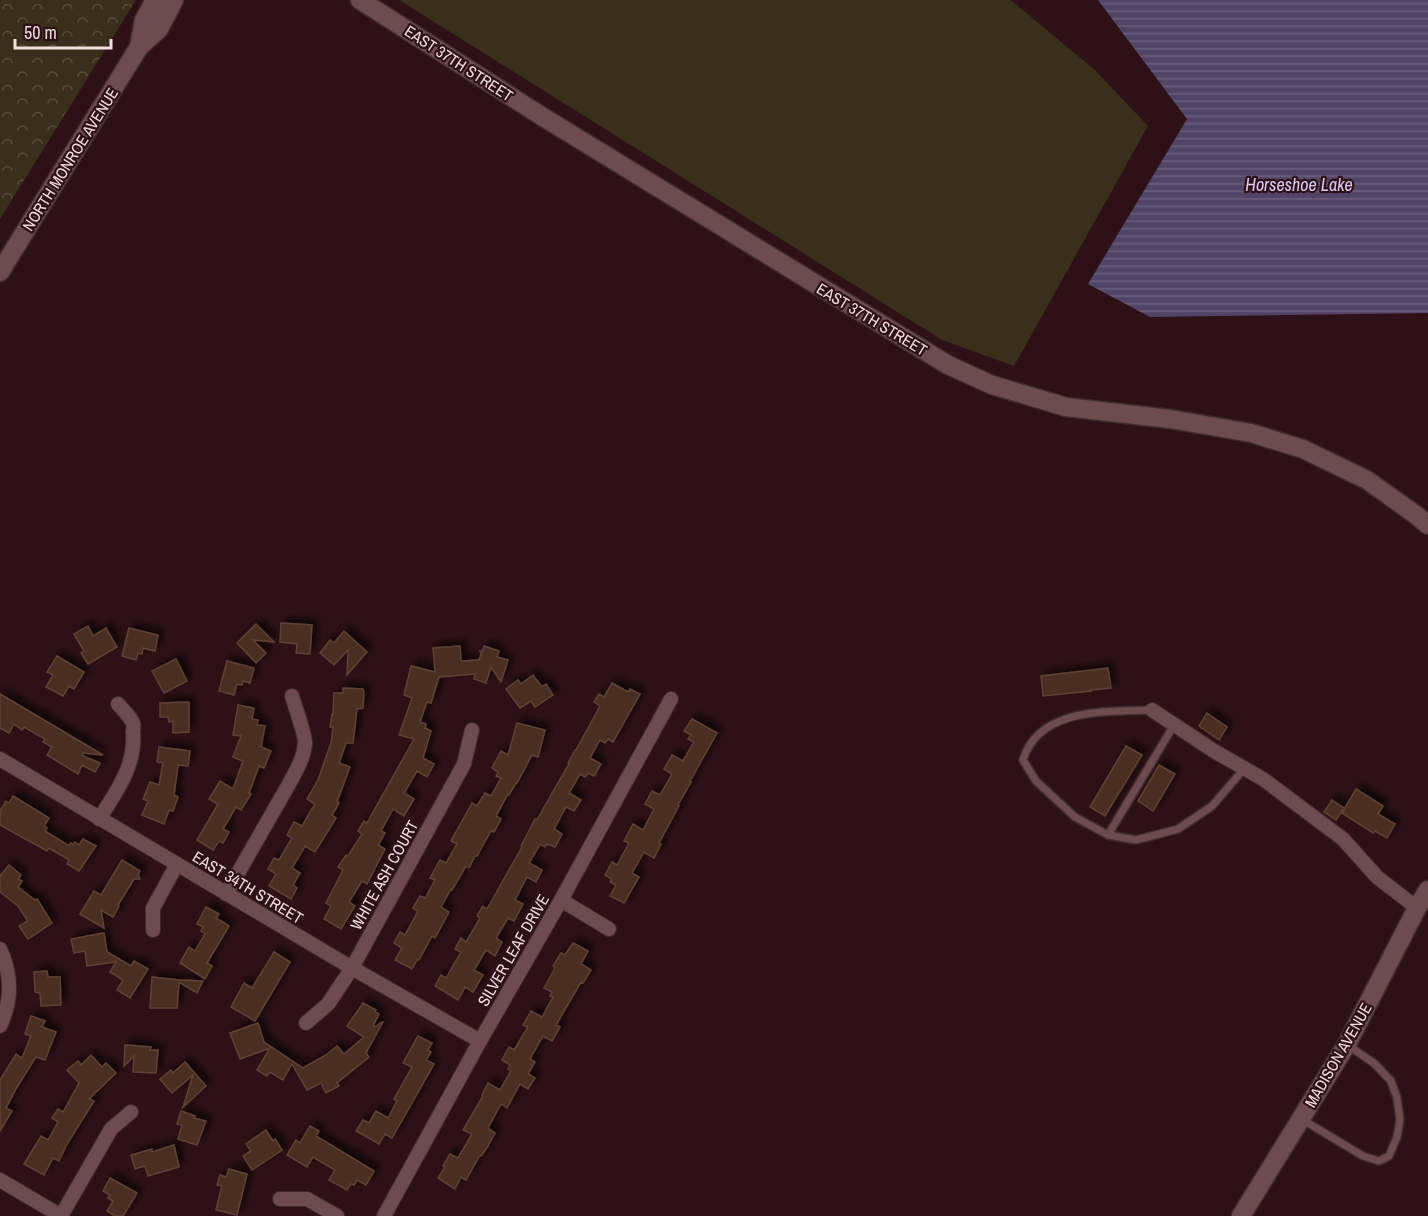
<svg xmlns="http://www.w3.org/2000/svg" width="1428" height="1216" font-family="'Archivo Narrow',sans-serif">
	<defs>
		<pattern id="park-crowns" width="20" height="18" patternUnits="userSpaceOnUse" patternTransform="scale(1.5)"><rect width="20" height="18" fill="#3a2f1b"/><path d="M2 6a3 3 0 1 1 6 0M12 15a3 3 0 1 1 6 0" fill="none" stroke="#574d3c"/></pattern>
		<pattern id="water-rules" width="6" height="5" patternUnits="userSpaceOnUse" patternTransform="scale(1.5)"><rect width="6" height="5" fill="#524467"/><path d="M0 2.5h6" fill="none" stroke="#6b5f7c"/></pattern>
		<filter id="shadow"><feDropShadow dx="5.5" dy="-5.5" stdDeviation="3" flood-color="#0009"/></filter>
	</defs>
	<rect width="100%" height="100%" fill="#2d1116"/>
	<polygon fill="#3a2f1b" points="399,0 1011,0 1095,70 1148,126 1014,366 942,340"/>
	<polygon fill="url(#park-crowns)" points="0,0 136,0 0,219"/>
	<polygon fill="url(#water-rules)" points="1098,0 1428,0 1428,313 1150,317 1088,284 1187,119"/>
	<g fill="#492e20" stroke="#5f4234" stroke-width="1.5" filter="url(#shadow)">
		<polygon points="281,623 312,625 310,654 296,653 297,644 280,642"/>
		<polygon points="256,624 274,642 253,640 266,653 256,663 237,643"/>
		<polygon points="88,626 93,636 106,628 117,647 88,664 81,653 84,651 74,634"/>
		<polygon points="129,628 158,635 155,651 143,648 142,654 138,653 136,660 122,656"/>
		<polygon points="344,631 367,652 347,675 348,650 334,665 320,653 330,640 334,643"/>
		<polygon points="460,646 461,661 479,660 481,654 480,651 482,652 484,646 499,651 497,657 508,660 501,682 491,667 486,683 474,679 475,674 439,677 431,703 427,702 420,722 426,724 425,728 431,731 423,758 434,764 427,777 417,771 404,793 414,799 404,816 393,809 381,831 385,833 378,845 385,849 367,884 362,881 349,902 355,906 341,929 324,919 331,906 326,903 343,870 338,867 346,855 348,856 362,834 358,831 364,821 367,823 414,739 399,735 412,698 404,695 411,666 435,672 433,648"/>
		<polygon points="57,656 84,672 74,689 69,686 63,696 46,687 53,675 47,672"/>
		<polygon points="176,659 187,681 164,693 152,671"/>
		<polygon points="227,661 254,668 250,683 243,681 242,685 237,684 234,695 219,691"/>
		<polygon points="1108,668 1111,688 1091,690 1091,691 1043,696 1041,676"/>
		<polygon points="533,675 542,687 546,684 553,695 535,707 531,701 520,708 506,689 518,680 521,684"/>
		<polygon points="612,683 628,692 630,689 640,694 613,742 608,739 605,743 600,740 590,758 601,764 594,776 588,773 585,777 580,774 569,793 581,800 574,811 566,807 554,829 562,834 555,847 547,844 545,847 540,844 529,863 542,870 536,882 527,877 515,900 523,904 514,921 508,918 496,938 502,942 495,956 486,950 474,970 483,975 473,992 465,987 458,1000 435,986 441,975 446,978 461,952 455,949 461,938 466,942 480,918 477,916 483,906 487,909 522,847 521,846 535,819 537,820 556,786 569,764 568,763 575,750 576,750 600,706 594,702 599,694 604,697"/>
		<polygon points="343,688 363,689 364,692 363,708 357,709 353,743 346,743 339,763 350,767 337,802 339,803 332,815 336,818 315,852 305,846 292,868 300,873 293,885 297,888 291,899 269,886 276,874 268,869 274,858 279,860 292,838 287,835 294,822 302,826 315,804 307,799 318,780 331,743 333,727 330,727 332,714 333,714 334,693 343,693"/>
		<polygon points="0,694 103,755 83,753 83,756 100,763 95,772 82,765 78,774 47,755 52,747 43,742 45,739 24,727 22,730 14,724 9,733 0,728"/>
		<polygon points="189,702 189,732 173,733 173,721 169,722 168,717 160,717 160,703"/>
		<polygon points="238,705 254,708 252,719 258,720 257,725 265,726 261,747 271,751 264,768 259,766 249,793 251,794 241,810 236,807 223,829 229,832 223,843 219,841 213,850 197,840 218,804 209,799 220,781 233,789 243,761 233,757 241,736 233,735"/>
		<polygon points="1207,713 1227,727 1219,740 1199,726"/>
		<polygon points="692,719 717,733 690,781 691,782 678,805 679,806 659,843 661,844 654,858 644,852 632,873 639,877 624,903 610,896 616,885 610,882 612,879 605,875 612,862 617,865 629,843 624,841 633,824 643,830 654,809 645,804 652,791 660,795 672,774 664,769 672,755 683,761 694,742 688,739 691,735 684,731"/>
		<polygon points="517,723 545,730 538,757 532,755 517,783 516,783 509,795 508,794 496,816 501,819 494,832 491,831 477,856 475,856 469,868 466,866 452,890 451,889 441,907 449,912 435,938 432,936 419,960 417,960 412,969 395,960 402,948 394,943 400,932 405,935 418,911 413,908 420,896 425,898 435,880 430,878 440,860 446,863 457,844 451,841 472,803 477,806 485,793 491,796 501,778 496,776 498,772 492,768 501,751 508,755"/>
		<polygon points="1126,746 1142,755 1105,816 1090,807"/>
		<polygon points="159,747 190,751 188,766 178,765 174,795 178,797 173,811 169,810 164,824 142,815 148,801 143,799 150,782 159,785 163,763 157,762"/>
		<polygon points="1159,765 1175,774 1153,811 1138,801"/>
		<polygon points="1356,789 1383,806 1378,814 1395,824 1387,838 1375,831 1373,833 1342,813"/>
		<polygon points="13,796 49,818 44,826 47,828 45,831 69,846 71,843 73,845 75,842 79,845 83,839 96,846 79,871 67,864 69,860 49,848 47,851 0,825 0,811 6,801 9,803"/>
		<polygon points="1332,800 1344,808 1336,820 1324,812"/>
		<polygon points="122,860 140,871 138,874 140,879 134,879 118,905 119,906 113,917 101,910 104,928 80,914 94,891 101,895"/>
		<polygon points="9,865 21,875 18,879 22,881 18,887 35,900 37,899 52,923 28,939 19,926 28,921 18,906 0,892 0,876"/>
		<polygon points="206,907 219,914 216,918 229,926 207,963 212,966 205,979 180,963 189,947 195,951 205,934 201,931 203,927 197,924"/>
		<polygon points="104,933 107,952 131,966 134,961 148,969 130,998 117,990 123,980 110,972 116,962 87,966 85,951 74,953 71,939"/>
		<polygon points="573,943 588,951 581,964 591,970 583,983 581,982 556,1025 560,1027 552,1041 543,1036 530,1059 535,1062 528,1074 535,1078 528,1089 520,1084 507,1108 501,1104 488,1128 495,1133 488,1146 481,1156 480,1155 466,1180 461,1177 455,1189 438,1178 445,1167 443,1166 450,1154 458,1158 472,1134 463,1130 483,1096 482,1095 488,1083 500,1090 511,1071 508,1069 510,1065 502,1060 509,1047 514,1050 528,1027 523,1025 531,1011 542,1017 553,997 550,996 552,992 544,988 555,968 553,966 561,953 565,955"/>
		<polygon points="274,952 290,962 255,1021 231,1007 244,983 252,988"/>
		<polygon points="47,971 48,977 60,977 61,1005 41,1006 40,993 35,992 34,972"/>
		<polygon points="152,977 179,980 203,981 197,993 179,982 177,1008 150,1008"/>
		<polygon points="363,1003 376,1010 375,1012 379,1014 373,1026 375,1027 382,1022 383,1022 366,1053 369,1057 337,1083 339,1086 326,1093 321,1083 307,1090 292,1064 283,1080 270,1072 267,1076 257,1070 270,1048 240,1059 230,1033 258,1023 264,1042 303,1068 326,1055 337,1046 344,1054 364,1037 347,1026"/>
		<polygon points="31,1016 45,1021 42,1027 56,1032 45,1060 36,1057 17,1087 6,1108 12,1111 0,1131 0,1080 16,1054 22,1058 31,1036 25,1034"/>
		<polygon points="418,1036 432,1043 428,1050 431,1052 426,1060 434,1064 392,1138 385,1134 379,1144 356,1131 363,1120 369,1123 376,1111 388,1118 397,1101 394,1099 412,1067 403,1063"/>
		<polygon points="125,1045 151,1047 150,1050 158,1050 156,1073 133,1072 134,1056 124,1066"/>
		<polygon points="91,1055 102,1067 106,1063 116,1073 89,1099 94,1101 67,1144 59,1161 53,1158 44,1175 24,1164 41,1136 48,1140 58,1122 52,1118 58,1109 63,1112 79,1083 67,1070 78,1061 81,1065"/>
		<polygon points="185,1062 206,1086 183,1107 193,1075 172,1093 160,1079 171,1070 173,1073"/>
		<polygon points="181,1111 195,1116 194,1118 206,1121 197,1145 178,1139 182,1125 177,1124"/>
		<polygon points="310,1126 319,1131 316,1136 374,1171 366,1185 357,1180 354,1185 351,1184 347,1190 329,1180 335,1170 313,1157 307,1167 287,1155 296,1140 300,1143"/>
		<polygon points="266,1130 273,1141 275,1139 282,1150 252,1170 243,1156 251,1151 246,1144"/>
		<polygon points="174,1145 179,1167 148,1176 145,1166 135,1169 131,1155 152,1149 152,1152"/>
		<polygon points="229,1169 247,1174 237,1215 216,1210 222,1186 217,1185 220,1175 226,1177"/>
		<polygon points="110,1178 137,1193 123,1216 115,1216 107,1211 113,1201 108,1198 110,1195 103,1191"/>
	</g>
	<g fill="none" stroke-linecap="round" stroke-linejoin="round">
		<defs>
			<g id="lane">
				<path d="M1152,710c-45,2 -113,-3 -129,50l13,21 39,36 33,18 28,5 42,-11 34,-23 32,-37"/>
				<polyline points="1108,835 1174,725"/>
				<polyline points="1303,1120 1363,1156 1379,1161 1389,1156 1397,1137 1400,1120 1397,1098 1391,1081 1375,1064 1349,1046"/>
			</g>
			<g id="street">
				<polyline points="1152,710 1214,751 1263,779 1343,839 1377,877 1417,908"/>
				<polyline points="0,759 352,968 480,1041"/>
				<path d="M99,819c17,-27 37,-53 34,-87 0,-3 1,-6 0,-9 -3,-7 -11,-14 -15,-19"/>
				<path d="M226,894l63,-110c7,-13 15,-26 16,-41 0,-10 -10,-36 -13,-47"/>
				<polyline points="561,900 609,929"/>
				<polyline points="153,930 153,908 177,864"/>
				<path d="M0,949c12,25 12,52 0,77"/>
				<polyline points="306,1023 328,1004 352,968 464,764 472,730"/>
				<polyline points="0,1180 61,1216"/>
				<polyline points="280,1199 307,1199 337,1216"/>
				<polyline points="61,1216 111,1129 131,1112"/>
				<polyline points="384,1216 480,1041 561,900 671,699"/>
			</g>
			<g id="secondary">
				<polyline points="360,0 543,117 948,365 992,385 1066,407 1170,419 1251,433 1303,449 1367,480 1416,515 1428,525"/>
				<polyline points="139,47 144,20 155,0"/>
				<polyline points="0,272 139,47 159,29 174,0"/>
				<polyline points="1241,1216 1347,1044 1417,908 1428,890"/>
			</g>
		</defs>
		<use href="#lane" stroke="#402c2f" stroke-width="10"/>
		<use href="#street" stroke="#402c2f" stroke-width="16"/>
		<use href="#secondary" stroke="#402c2f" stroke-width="21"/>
		<use href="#lane" stroke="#6d4b4f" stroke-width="7"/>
		<use href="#street" stroke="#6d4b4f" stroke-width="14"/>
		<use href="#secondary" stroke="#6d4b4f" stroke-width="18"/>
	</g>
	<g text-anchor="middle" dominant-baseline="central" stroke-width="4.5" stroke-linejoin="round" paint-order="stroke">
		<g font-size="16" fill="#f2dddf" stroke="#2d1116">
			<text transform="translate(459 63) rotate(33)">EAST 37TH STREET</text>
			<text transform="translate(70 159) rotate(-58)">NORTH MONROE AVENUE</text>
			<text transform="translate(872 319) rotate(31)">EAST 37TH STREET</text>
			<text transform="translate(384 875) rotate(-61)">WHITE ASH COURT</text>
			<text transform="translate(248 887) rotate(31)">EAST 34TH STREET</text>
			<text transform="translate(513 950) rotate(-60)">SILVER LEAF DRIVE</text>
			<text transform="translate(1338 1055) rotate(-60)">MADISON AVENUE</text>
		</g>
		<g font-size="18" font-style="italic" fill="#dcc9fc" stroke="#2d1116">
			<text x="1299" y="184">Horseshoe Lake</text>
		</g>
	</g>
	<path d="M15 39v9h96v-9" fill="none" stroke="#f2dddf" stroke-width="3"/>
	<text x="24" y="39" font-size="18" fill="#f2dddf" stroke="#2d1116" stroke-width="4.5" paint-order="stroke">50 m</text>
</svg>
